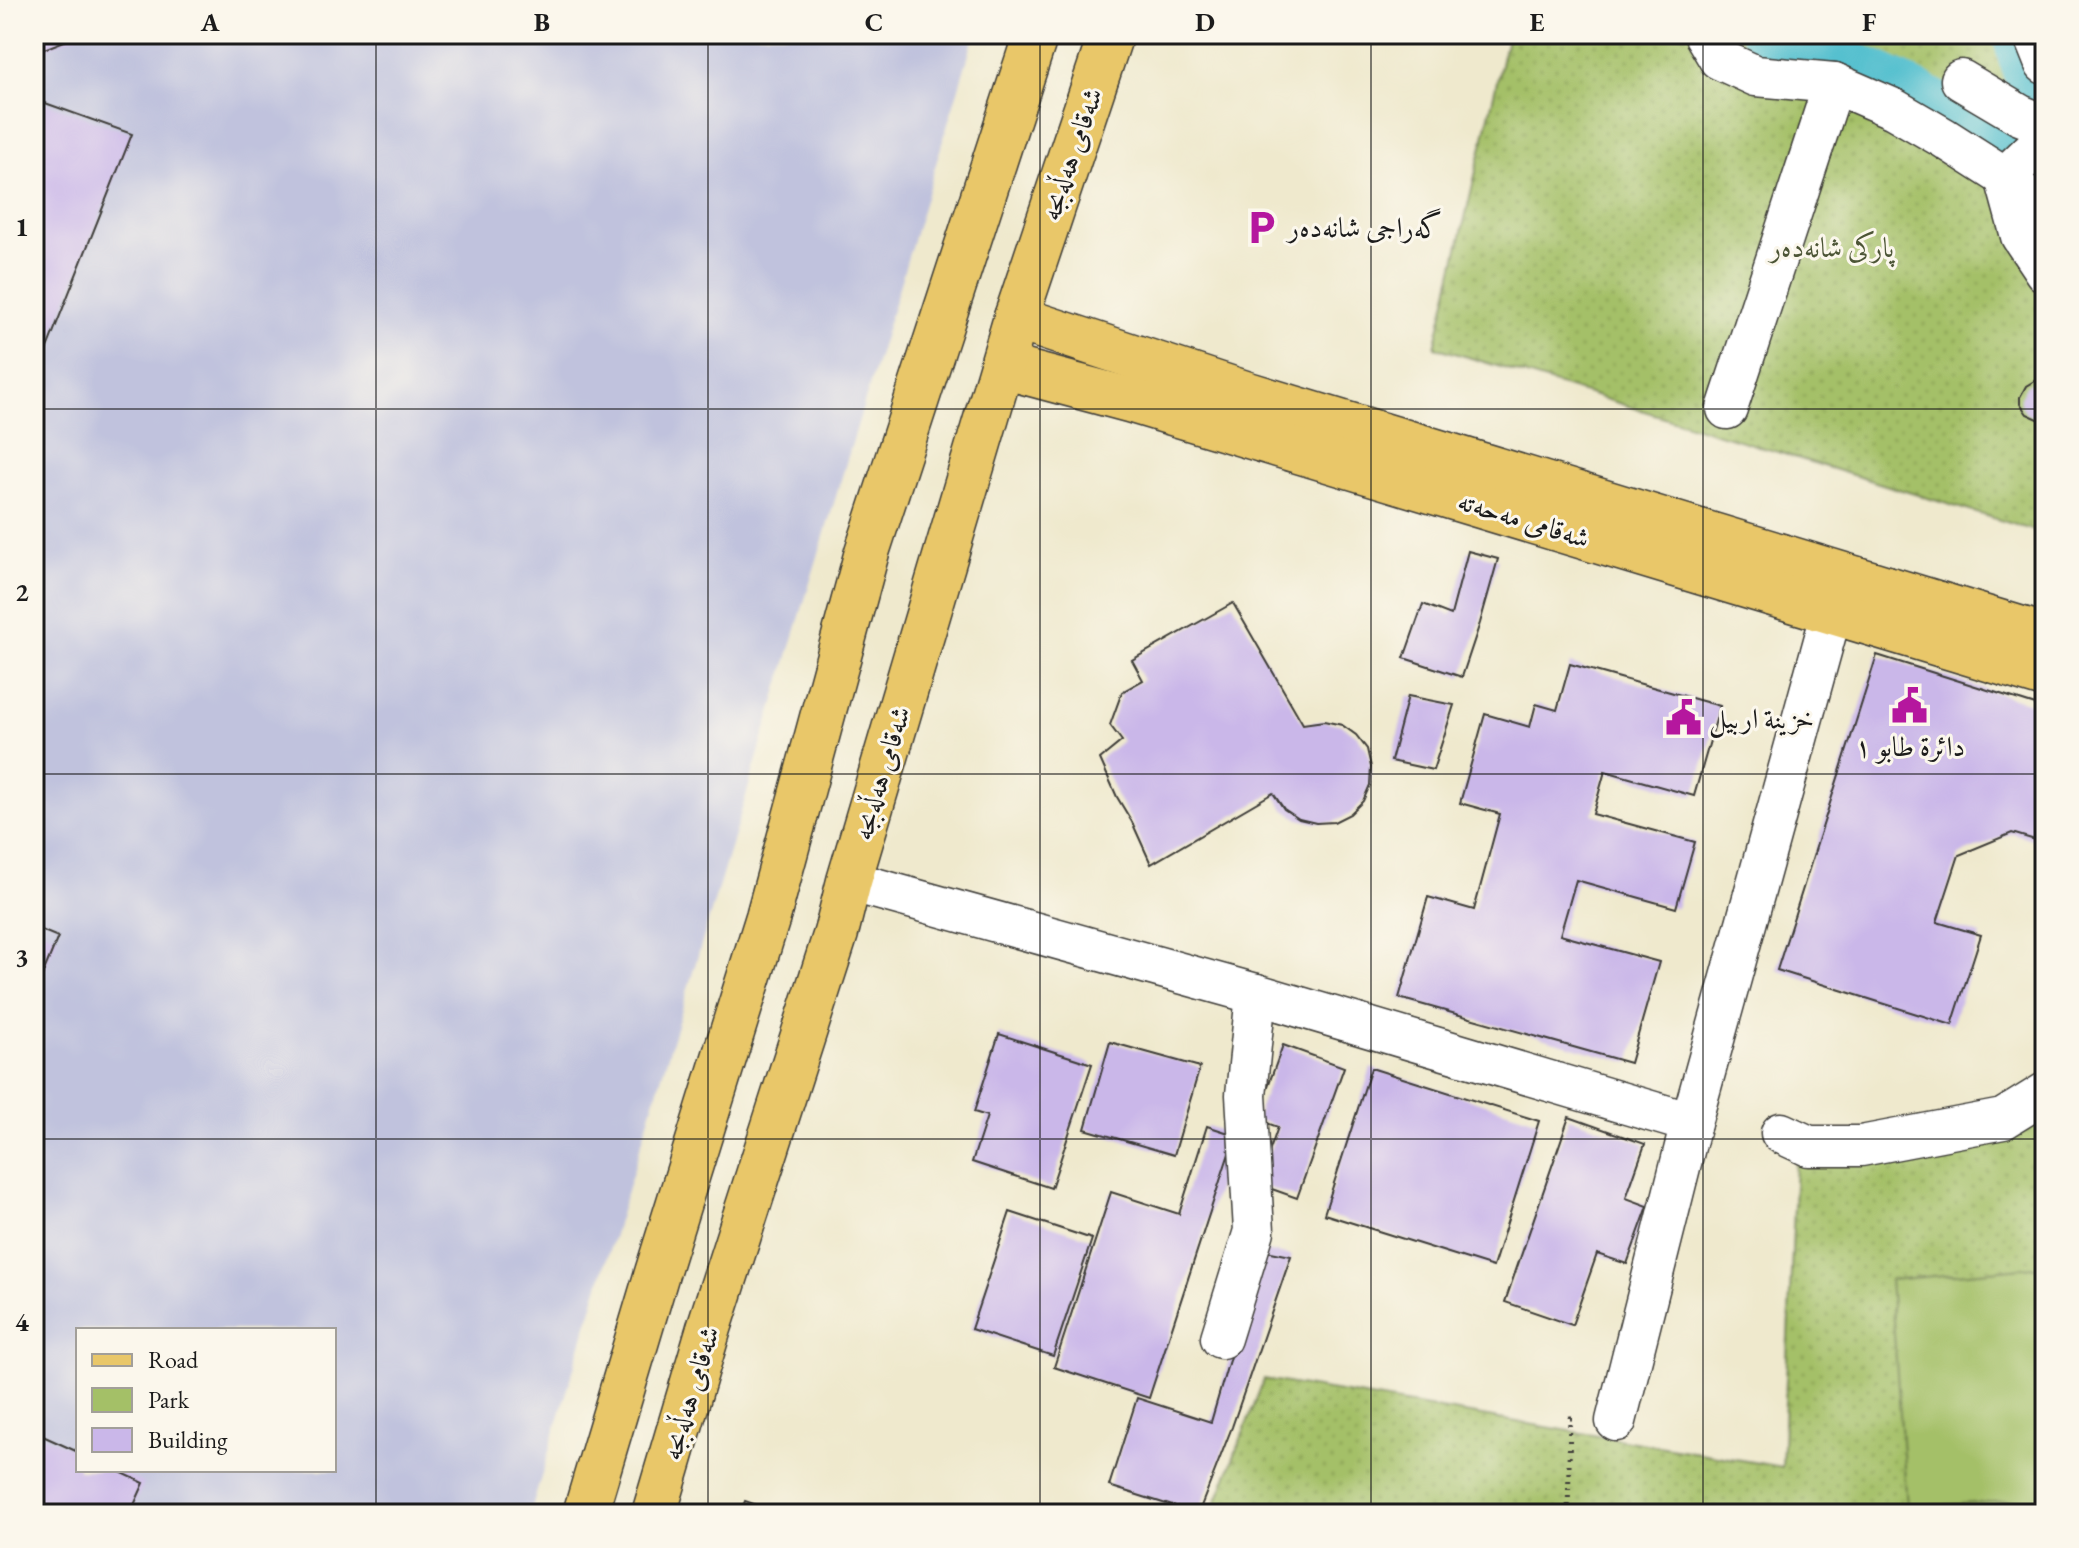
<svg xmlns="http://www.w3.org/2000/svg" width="2079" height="1548" font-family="'EB Garamond',Amiri,serif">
	<defs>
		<pattern id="green-dots" width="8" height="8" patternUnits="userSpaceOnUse" patternTransform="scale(2)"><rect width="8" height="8" fill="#a4c067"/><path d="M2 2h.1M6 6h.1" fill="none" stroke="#8da459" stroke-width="1.8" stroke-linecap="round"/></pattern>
	</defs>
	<rect width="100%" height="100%" fill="#fbf7ec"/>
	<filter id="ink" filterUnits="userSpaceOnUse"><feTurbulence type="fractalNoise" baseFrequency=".0125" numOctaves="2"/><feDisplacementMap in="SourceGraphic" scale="16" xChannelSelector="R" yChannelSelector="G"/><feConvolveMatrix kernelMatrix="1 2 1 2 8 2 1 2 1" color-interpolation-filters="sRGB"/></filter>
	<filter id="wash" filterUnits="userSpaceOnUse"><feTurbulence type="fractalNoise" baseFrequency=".006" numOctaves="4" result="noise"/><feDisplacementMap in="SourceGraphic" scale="32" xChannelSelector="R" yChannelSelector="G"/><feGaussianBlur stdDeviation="1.8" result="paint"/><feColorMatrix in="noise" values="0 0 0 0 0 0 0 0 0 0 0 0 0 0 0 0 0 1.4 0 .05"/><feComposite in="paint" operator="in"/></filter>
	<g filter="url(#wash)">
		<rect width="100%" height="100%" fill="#efe9cd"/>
		<path fill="#c0c2dd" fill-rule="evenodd" d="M34,34h941l-445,1480h-496zM78,1330h256v140h-256z"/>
		<g fill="url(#green-dots)" stroke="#606e42" stroke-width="2">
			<polygon points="1508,34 2045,34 2045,534 1435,347"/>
			<polygon points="2045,1112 2045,1514 1212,1514 1264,1379 1782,1467 1796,1163 2013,1137"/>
		</g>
		<polygon fill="#a4c067" stroke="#606e42" stroke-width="2" points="2045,1266 2045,1499 1907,1507 1890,1280"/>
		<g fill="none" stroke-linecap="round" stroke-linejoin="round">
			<g stroke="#55c0cf" stroke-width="42">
				<path d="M1762,34l2,2c61,13 124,38 178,69 37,22 70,51 103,79"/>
				<path d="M2013,34c6,22 10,55 32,67"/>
			</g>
		</g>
		<g id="blocks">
			<g fill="#cab7e9">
				<polygon points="34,34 82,34 34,53"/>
				<polygon points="34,99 132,134 34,381"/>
				<polygon points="2036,380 2045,381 2045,418 2038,419 2027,414 2020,404 2020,397 2026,386"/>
				<polygon points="1468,551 1498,559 1480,623 1462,677 1404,658 1423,604 1451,615"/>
				<polygon points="1233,603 1303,724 1324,721 1342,725 1356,735 1367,749 1371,767 1370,785 1363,801 1350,814 1334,822 1316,823 1299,819 1284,809 1273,793 1151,864 1132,822 1117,797 1100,759 1122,741 1110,725 1122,692 1143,680 1132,660"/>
				<polygon points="1877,655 2045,708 2045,843 2012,833 1959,855 1937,922 1981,935 1952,1025 1777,970"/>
				<polygon points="1570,664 1720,706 1694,796 1605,771 1593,814 1695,842 1676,908 1576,880 1560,935 1659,962 1630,1063 1399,998 1428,897 1474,910 1500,814 1460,803 1485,714 1530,727 1536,704 1557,710"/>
				<polygon points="1408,696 1454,705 1433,770 1391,761"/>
				<polygon points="34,927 58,937 34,995"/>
				<polygon points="999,1034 1092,1064 1051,1188 972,1162 987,1116 974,1112"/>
				<polygon points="1110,1042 1200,1067 1174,1155 1085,1129"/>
				<polygon points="1283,1045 1344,1067 1297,1198 1258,1184 1278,1127 1256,1119"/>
				<polygon points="1371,1068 1539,1121 1493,1267 1324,1214"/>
				<polygon points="1569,1117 1645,1144 1626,1198 1648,1206 1627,1264 1597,1254 1572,1325 1505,1302"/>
				<polygon points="1207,1126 1235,1135 1149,1398 1054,1367 1111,1192 1179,1214"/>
				<polygon points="1010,1212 1092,1239 1053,1356 971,1329"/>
				<polygon points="1261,1250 1291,1256 1232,1427 1198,1514 1109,1486 1137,1398 1211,1422"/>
				<polygon points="34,1432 78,1452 78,1470 116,1470 144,1483 130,1514 34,1514"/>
				<polygon points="745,1501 780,1513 780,1514 740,1514"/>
			</g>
		</g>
	</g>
	<g filter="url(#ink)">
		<use href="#blocks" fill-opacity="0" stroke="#3c3b37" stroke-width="2"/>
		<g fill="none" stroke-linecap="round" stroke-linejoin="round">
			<defs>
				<g id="minor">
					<polyline points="1704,34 1719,59 1756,76 1834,83 1894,109 1944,138 2005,177 2045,215"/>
					<polyline points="2033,34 2045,64"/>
					<polyline points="1961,80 2020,115 2045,125"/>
					<polyline points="2045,131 2036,147 2005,177 2021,236 2045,272"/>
					<polyline points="1727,409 1834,83"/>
					<polyline points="849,881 1256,994 1691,1123"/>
					<polyline points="1781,1133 1809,1146 1861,1146 2003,1119 2045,1093"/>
					<polyline points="1221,1338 1254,1231 1246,1095 1256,994"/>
					<polyline points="1616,1421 1691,1123 1828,626 1833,613"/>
				</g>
				<g id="major">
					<polyline points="1016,318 1248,394 2045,636"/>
					<polyline points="1002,366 1129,400 2045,676"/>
					<polyline points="585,1514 657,1273 768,917 867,552 1036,34"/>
					<polyline points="654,1514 709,1328 836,933 849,881 1016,318 1111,34"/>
				</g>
			</defs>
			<use href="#minor" stroke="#3c3b37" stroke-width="43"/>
			<use href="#major" stroke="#3c3b37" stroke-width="47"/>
			<polyline stroke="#3c3b37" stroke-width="5" stroke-dasharray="2 6" stroke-linecap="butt" points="1568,1514 1570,1418 1576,1418"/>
			<use href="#minor" stroke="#fff" stroke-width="40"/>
			<use href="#major" stroke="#e9c769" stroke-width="44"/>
		</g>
	</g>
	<path fill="none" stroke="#1c1c1c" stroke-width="2" stroke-opacity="0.55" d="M376,34v1480M708,34v1480M1040,34v1480M1371,34v1480M1703,34v1480M34,409h2011M34,774h2011M34,1139h2011"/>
	<defs>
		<symbol id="parking-bare" viewBox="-9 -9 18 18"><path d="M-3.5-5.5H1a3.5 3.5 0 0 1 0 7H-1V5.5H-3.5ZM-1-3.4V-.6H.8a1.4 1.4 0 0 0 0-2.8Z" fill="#b5179e" stroke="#fbf7ec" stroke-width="2.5" paint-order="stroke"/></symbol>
		<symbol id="civic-bare" viewBox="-9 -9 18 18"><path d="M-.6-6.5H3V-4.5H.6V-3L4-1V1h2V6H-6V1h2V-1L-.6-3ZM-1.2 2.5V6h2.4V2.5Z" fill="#b5179e" stroke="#fbf7ec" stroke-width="2.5" paint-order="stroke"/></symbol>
	</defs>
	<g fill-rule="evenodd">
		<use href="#parking-bare" x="1236" y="202" width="51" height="51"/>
		<use href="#civic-bare" x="1884" y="680" width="51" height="51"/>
		<use href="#civic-bare" x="1658" y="692" width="51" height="51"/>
	</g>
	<g text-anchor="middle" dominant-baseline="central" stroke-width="6" stroke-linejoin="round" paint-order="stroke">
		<g font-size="28" fill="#1c1c1c" stroke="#fbf7ec">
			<text transform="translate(1071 154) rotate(-71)">شەقامی هەڵەبجە</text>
			<text transform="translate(1524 519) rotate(17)">شەقامی مەحەتە</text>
			<text transform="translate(881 773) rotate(-73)">شەقامی هەڵەبجە</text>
			<text transform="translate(690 1393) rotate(-73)">شەقامی هەڵەبجە</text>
		</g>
		<g font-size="28" fill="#1c1c1c" stroke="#fbf7ec" text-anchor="start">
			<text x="1288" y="227">گەراجی شانەدەر</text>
			<text x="1709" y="718">خزينة اربيل</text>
			<text x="1910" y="746" text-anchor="middle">دائرة طابو ١</text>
		</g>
		<g font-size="28" fill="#4c5536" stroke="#fbf7ec">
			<text x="1832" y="247">پارکی شانەدەر</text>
		</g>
	</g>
	<rect width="2079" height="1548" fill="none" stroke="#fbf7ec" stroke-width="88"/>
	<rect x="76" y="1328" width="260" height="144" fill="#fbf7ec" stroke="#a29f99" stroke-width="2"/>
	<rect x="92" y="1354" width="40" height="12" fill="#e9c769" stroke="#a29f99" stroke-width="2"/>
	<text x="148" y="1368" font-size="24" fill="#1c1c1c">Road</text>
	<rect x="92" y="1388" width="40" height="24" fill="#a4c067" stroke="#a29f99" stroke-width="2"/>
	<text x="148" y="1408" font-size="24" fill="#1c1c1c">Park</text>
	<rect x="92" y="1428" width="40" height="24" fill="#cab7e9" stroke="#a29f99" stroke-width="2"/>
	<text x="148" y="1448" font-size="24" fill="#1c1c1c">Building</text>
	<rect x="44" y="44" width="1991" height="1460" fill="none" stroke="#1c1c1c" stroke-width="3"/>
	<g font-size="26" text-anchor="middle" font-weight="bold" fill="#1c1c1c">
		<text x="210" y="31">A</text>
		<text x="542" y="31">B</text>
		<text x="874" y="31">C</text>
		<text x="1205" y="31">D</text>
		<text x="1537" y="31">E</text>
		<text x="1869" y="31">F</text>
		<text x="22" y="236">1</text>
		<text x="22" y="601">2</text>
		<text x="22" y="966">3</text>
		<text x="22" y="1331">4</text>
	</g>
</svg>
